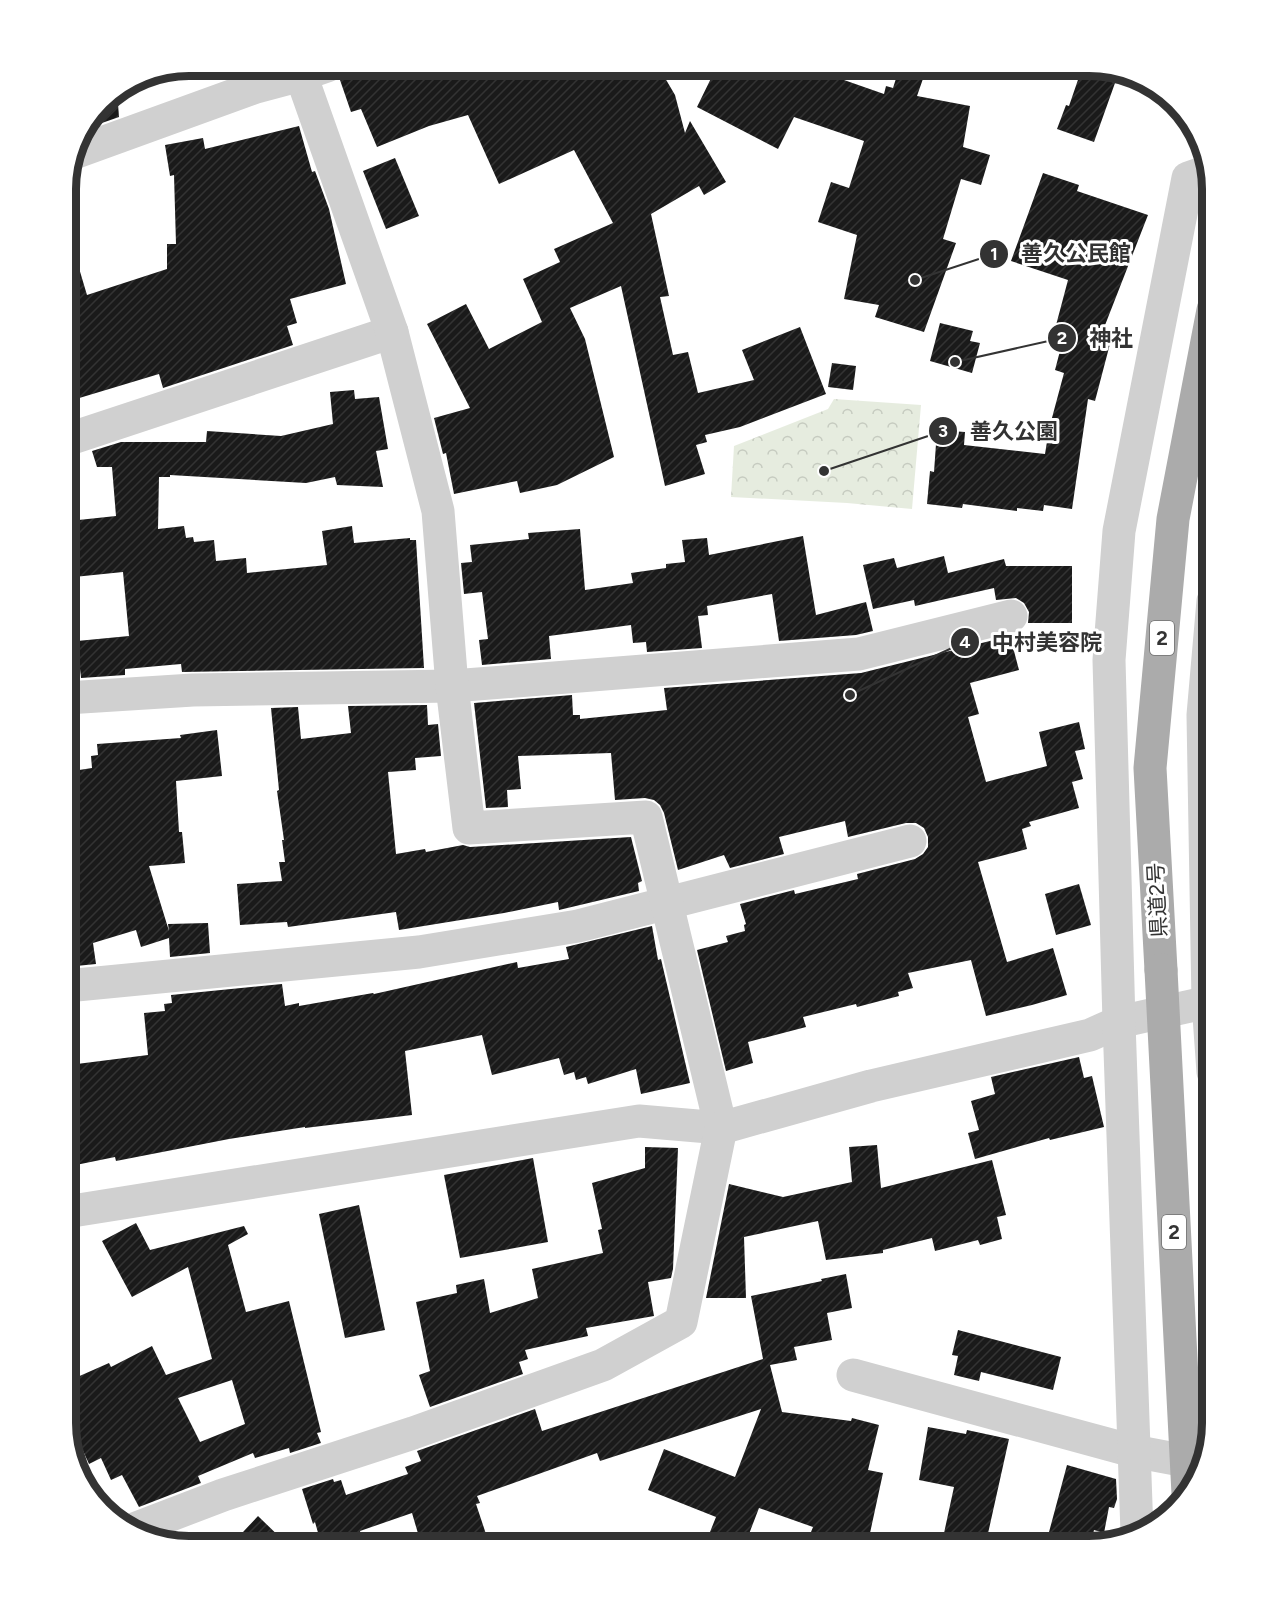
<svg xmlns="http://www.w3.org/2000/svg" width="1279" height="1613" font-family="Figtree,'Noto Sans JP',sans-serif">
	<defs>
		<pattern id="park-crowns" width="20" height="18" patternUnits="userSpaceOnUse" patternTransform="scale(1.5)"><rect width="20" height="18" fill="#e6ecdf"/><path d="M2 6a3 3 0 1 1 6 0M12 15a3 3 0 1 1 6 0" fill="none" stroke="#c6cbc0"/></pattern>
		<pattern id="building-hatch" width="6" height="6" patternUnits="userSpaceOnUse" patternTransform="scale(1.5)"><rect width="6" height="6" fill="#1a1a1a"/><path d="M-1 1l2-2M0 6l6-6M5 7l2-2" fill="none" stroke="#333"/></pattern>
	</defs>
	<rect width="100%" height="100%" fill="#fff"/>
	<polygon fill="url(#park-crowns)" points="834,399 921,405 912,509 847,503 731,497 734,446 828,409"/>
	<g fill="url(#building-hatch)" fill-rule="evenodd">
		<polygon points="383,66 658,66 675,95 685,133 690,121 726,182 704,195 699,186 651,214 669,296 660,297 673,355 688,352 698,393 754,380 742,350 800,327 826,394 740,427 705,435 707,442 696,445 705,474 665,486 621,286 570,308 585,339 614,457 557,485 520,493 517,481 454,494 446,453 443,454 434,418 470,408 427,324 466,304 489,349 542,322 523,279 560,262 554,249 613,223 574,150 499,184 468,115 429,126 377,147 361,109 351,112 340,80"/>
		<polygon points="717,66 804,66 884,94 886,86 893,88 900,66 904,66 925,73 917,96 970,106 963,147 990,155 981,185 961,179 943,239 956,243 924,332 875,317 879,305 844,299 857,235 818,222 831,182 849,188 864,141 794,117 778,149 697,107"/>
		<polygon points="1081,71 1115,83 1094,142 1057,129 1066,105 1069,106"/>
		<polygon points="117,91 119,117 82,130 108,97"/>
		<polygon points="299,126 312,172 315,171 329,209 346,284 290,299 297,323 287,326 293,345 163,388 159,374 76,399 66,367 66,249 73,248 87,295 167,269 167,244 176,244 174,175 170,176 165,145 203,138 205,149"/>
		<polygon points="395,158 419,216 386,229 363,171"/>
		<polygon points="1043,173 1079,185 1077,191 1148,215 1100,338 1111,340 1095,401 1088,399 1072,509 1044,505 1043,511 1017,508 1017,511 963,504 962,508 927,504 930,471 934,472 937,430 965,432 964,445 1045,454 1049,429 1064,373 1055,370 1061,347 1051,344 1068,280 1011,261"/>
		<polygon points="940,323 973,331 970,341 980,343 972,373 930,361"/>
		<polygon points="832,363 856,366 853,390 828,387"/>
		<polygon points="354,390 355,399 379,397 388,449 376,451 383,487 337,485 335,477 306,483 170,475 170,477 159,477 158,529 184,526 186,538 193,537 194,542 214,540 216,561 246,558 247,573 327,565 322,531 352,526 354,543 410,538 410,540 416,540 424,668 182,672 181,664 125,669 125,675 81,678 77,641 129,636 123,572 74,577 69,521 116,516 112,467 97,467 92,451 121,442 206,442 207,431 281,436 333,424 330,392"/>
		<polygon points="580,529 585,590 633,583 631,573 666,568 666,564 685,562 682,540 707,538 709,555 803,536 816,615 866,602 873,631 856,635 779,641 772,594 707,606 708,615 698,616 702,648 647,652 646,642 633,643 631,625 549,636 551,659 482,665 479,640 488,639 482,592 464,594 461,563 472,562 470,545 529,539 528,533"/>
		<polygon points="944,556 948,573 1004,559 1006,566 1072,566 1072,623 1028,623 1029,612 1024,603 1016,598 996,600 994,588 915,606 914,600 873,609 863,565 894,558 897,568"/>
		<polygon points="1010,636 1019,670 970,683 979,714 968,717 986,782 1047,766 1039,732 1079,722 1085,749 1075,751 1083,779 1072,782 1079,808 1029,822 1031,826 1022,829 1027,849 978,862 1007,962 1053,948 1067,995 1032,1005 986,1016 971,960 908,973 913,988 898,992 899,996 857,1007 856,1004 803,1017 806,1027 748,1042 753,1063 726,1071 697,950 728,942 726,936 745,931 744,925 746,924 740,904 794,890 795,894 858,879 857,874 915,859 923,854 928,847 928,837 924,828 916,823 906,823 848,837 845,821 779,837 784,854 730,868 724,855 678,870 664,813 660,805 654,800 645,798 615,800 611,753 518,756 521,789 507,790 508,807 486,808 474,703 572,695 573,715 580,715 580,719 667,710 664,688 861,673"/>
		<polygon points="427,705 428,725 438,724 441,756 415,758 416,770 388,772 396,854 425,849 426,852 463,845 470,847 631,837 642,881 638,883 639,891 559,910 558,902 504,913 399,930 396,912 288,927 287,922 240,925 237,884 282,881 279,862 285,862 282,840 284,840 277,791 279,790 271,708 298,707 301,739 351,733 348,706"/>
		<polygon points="217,730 222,776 176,781 179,832 182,832 185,863 149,866 169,931 168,924 208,923 210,953 170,957 169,938 141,947 136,930 93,943 96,964 66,967 66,772 92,768 91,756 98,755 97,744 181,738 180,735"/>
		<polygon points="1079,884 1091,925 1056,935 1045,894"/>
		<polygon points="652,926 658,960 661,959 690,1083 641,1094 636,1069 588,1084 586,1077 576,1080 574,1072 564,1075 559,1058 492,1075 482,1035 405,1051 412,1115 305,1128 305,1127 229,1139 116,1161 115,1157 66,1167 66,1121 76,1119 69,1065 148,1055 144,1013 165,1011 164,1004 172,1003 171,995 282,984 285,1006 299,1003 299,1006 373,993 374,994 517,962 518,968 569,959 566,947"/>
		<polygon points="1079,1057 1084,1078 1092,1076 1104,1127 1050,1140 1049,1138 975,1159 968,1133 979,1130 971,1101 995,1094 991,1077"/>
		<polygon points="877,1145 881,1188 992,1160 1006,1215 997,1217 1002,1239 980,1245 978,1240 935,1251 932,1238 883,1250 883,1253 826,1260 818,1221 744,1237 746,1298 706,1298 729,1184 783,1197 852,1182 849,1147"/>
		<polygon points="645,1147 678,1148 673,1269 671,1278 648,1282 654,1316 586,1328 588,1336 525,1350 528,1359 519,1362 523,1374 430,1407 419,1375 430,1371 416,1302 457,1293 456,1285 484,1279 490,1313 538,1298 532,1269 603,1253 598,1230 602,1229 592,1183 645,1168"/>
		<polygon points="533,1158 548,1242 460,1258 444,1175"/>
		<polygon points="359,1205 385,1330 345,1338 319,1214"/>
		<path d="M136,1223l14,27 94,-24 4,8 -20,11 18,67 43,-11 32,131 -4,1 4,10 -31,10 -1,-5 -34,10 -2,-5 -55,23 3,7 -62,24 -17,-32 -11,5 -10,-22 -12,6 -23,-51v-31l43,-19 2,4 41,-21 14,29 46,-16 -24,-92 -56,30 -30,-56zM232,1380l13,44 -45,18 -22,-44z"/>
		<polygon points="846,1274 852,1308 827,1313 832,1340 794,1347 797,1360 770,1365 782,1412 851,1421 852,1418 879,1425 868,1470 883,1473 867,1547 805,1547 813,1527 759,1508 744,1547 704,1547 716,1517 648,1490 664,1449 735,1477 761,1409 600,1461 597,1453 477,1496 480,1503 476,1504 488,1540 467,1547 422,1547 412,1513 360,1531 364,1547 322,1547 315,1522 313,1524 302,1489 333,1479 334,1482 341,1480 346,1495 408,1474 405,1467 421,1461 417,1451 535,1409 542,1431 763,1359 751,1296 822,1281 821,1279"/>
		<polygon points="958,1330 1061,1357 1053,1390 981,1372 979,1381 954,1375 958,1356 952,1355"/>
		<polygon points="928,1427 966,1434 967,1430 1009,1439 985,1547 941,1547 954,1487 919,1480"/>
		<polygon points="1067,1465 1116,1479 1117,1499 1114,1508 1109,1507 1104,1533 1094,1530 1090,1547 1045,1547"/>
		<polygon points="258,1516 290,1547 229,1547"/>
	</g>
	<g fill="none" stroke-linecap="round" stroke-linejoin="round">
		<g stroke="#d0d0d0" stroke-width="33">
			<polyline points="74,153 256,87 301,75 327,66"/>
			<polyline points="66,440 392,332"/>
			<polyline points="66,698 193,690 452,686 859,654 1011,616"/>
			<polyline points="66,986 419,952 578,926 910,841"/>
			<polyline points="1213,1072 1208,1002 1203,715 1213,601"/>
			<polyline points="66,1212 639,1121 721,1128 646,817 469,828 452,686 438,511 392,332 301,75"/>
			<polyline points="853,1375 1133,1451 1202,1464"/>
			<polyline points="129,1531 223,1495 413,1433 603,1365 681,1322 721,1128 871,1086 1090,1035 1119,1022 1213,1001"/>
			<polyline points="1137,1533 1119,1022 1109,660 1119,531 1188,178 1208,171"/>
		</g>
		<polyline stroke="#ababab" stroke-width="33" points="1161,970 1150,768 1173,519 1213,310"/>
		<polyline stroke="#ababab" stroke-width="33" points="1161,970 1188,1494"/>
	</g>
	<g text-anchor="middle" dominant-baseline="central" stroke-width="6" stroke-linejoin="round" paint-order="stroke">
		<g fill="#fff" stroke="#707070" stroke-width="1.5">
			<rect x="1150" y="621" width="24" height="34" rx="4.5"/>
			<rect x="1162" y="1215" width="24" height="34" rx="4.5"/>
		</g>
		<g font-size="20" font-weight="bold" fill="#333">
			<text x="1162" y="638">2</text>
			<text x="1174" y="1232">2</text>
		</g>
		<g font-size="21" fill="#333" stroke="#fff">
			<text transform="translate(1157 900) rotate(-93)">県道2号</text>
		</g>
	</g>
	<path d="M0 0H1279V1613H0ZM189 76H1089A113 113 0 0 1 1202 189V1423A113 113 0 0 1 1089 1536H189A113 113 0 0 1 76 1423V189A113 113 0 0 1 189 76Z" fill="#fff" fill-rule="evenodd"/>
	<path fill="none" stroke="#333" stroke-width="8" d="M189 76H1089A113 113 0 0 1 1202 189V1423A113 113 0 0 1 1089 1536H189A113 113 0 0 1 76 1423V189A113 113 0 0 1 189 76Z"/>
	<path fill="none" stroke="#333" stroke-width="2" d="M915 280L994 254M955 362L1062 338M824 471L943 431M850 695L965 642"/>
	<g fill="#333" stroke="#fff" stroke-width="2">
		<circle cx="915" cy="280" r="6"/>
		<circle cx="955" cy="362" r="6"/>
		<circle cx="824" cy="471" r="6"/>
		<circle cx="850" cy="695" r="6"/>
		<circle cx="994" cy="254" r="15"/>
		<circle cx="1062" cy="338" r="15"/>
		<circle cx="943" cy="431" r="15"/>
		<circle cx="965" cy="642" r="15"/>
	</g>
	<g font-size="18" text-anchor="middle" font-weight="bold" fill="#fff">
		<text x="994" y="260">1</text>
		<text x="1062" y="344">2</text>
		<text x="943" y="437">3</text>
		<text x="965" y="648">4</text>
	</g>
	<g font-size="22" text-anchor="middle" font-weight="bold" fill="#333" stroke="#fff" stroke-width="6" stroke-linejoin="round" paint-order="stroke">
		<text x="1076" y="261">善久公民館</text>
		<text x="1111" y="346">神社</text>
		<text x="1014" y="439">善久公園</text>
		<text x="1047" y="650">中村美容院</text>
	</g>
</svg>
